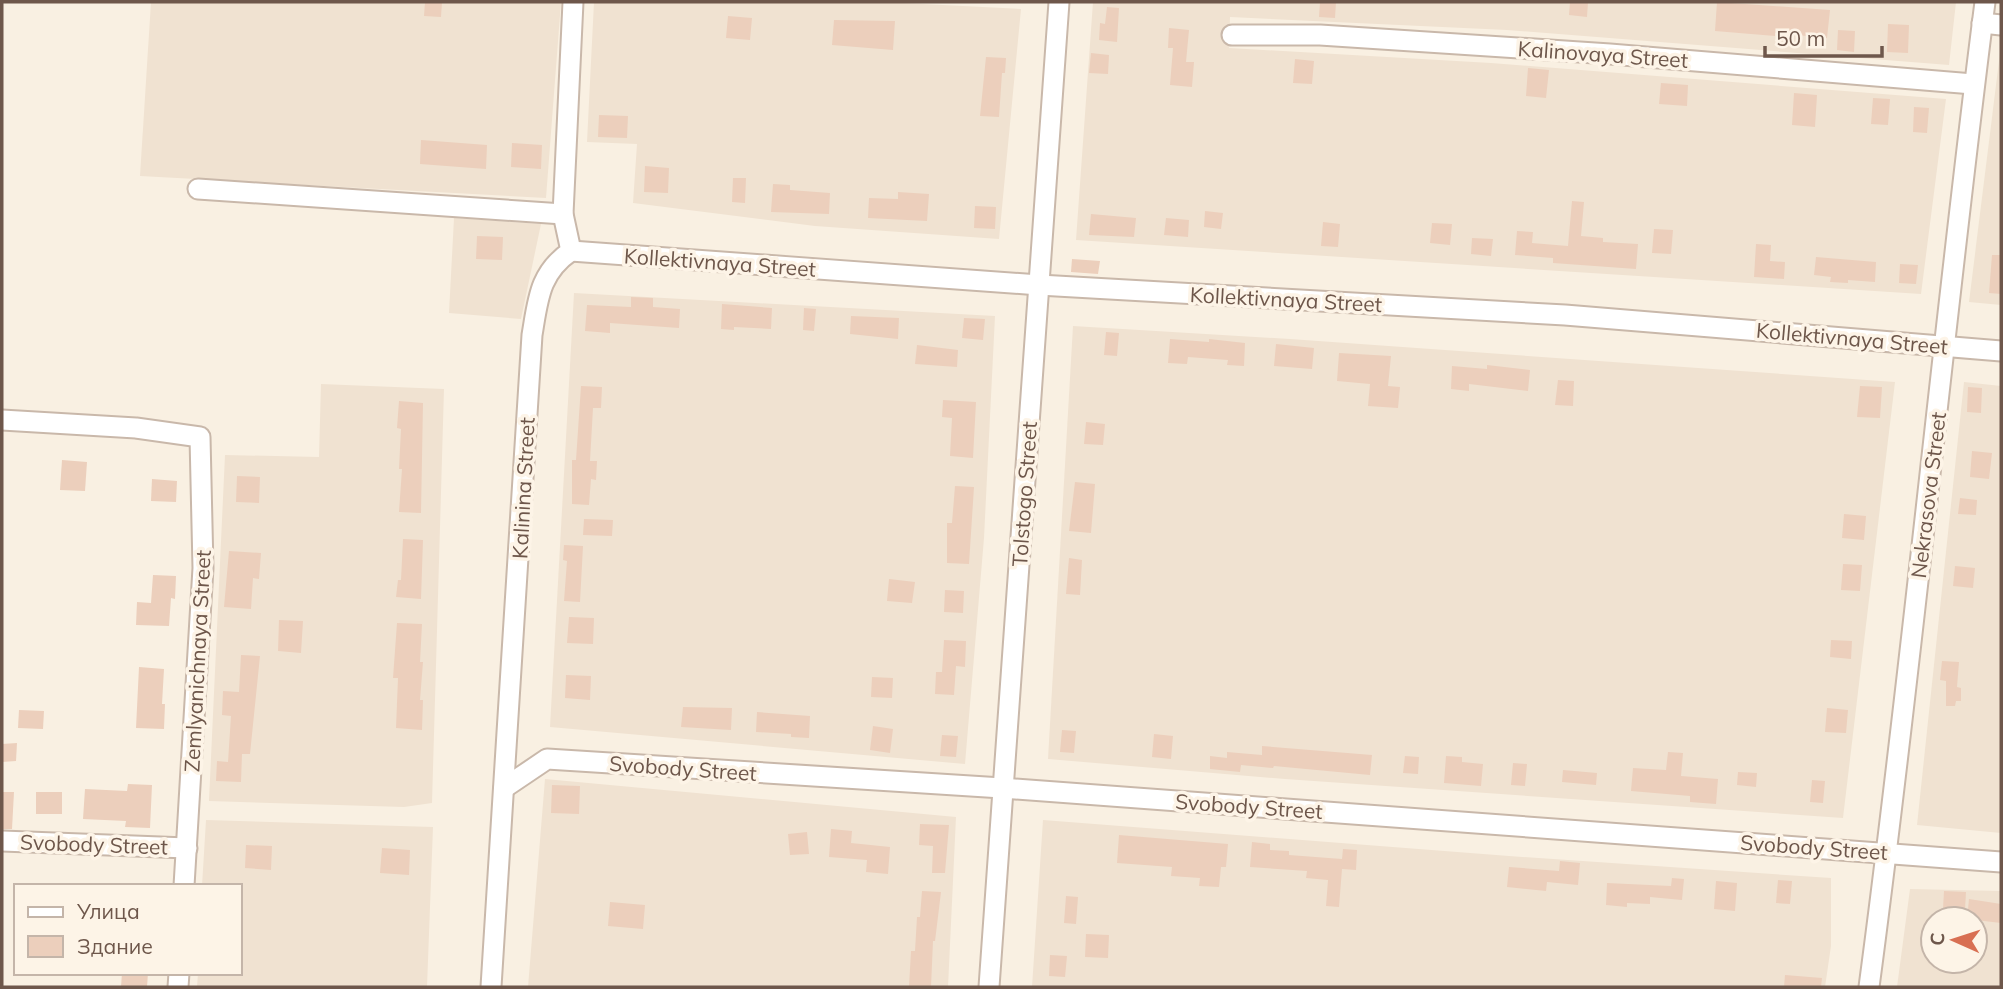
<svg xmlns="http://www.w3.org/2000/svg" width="2003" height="989" font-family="Mulish,sans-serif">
	<rect width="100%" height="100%" fill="#f9f0e2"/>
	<g fill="#f0e2d1" fill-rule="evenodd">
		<polygon points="151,2 561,2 546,198 140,176"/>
		<polygon points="594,2 883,2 1021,9 999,239 815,226 633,203 637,144 587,142"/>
		<polygon points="1093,2 1956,2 1949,65 1507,30 1230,17 1229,48 1491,63 1946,99 1921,294 1076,240"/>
		<polygon points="2001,45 2001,305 1969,302"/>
		<polygon points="454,218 541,224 521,319 449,313"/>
		<polygon points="574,293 995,316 984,538 965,764 550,727"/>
		<polygon points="1073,326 1290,339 1895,382 1843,818 1285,779 1048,759"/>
		<polygon points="1964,382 2001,386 2001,833 1917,825"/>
		<polygon points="321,384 444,389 432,803 404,807 209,801 225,455 319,457"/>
		<polygon points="545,779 956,817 948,987 528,987"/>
		<polygon points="206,820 433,827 427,987 197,987 198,973 240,973 240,886 202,886"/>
		<polygon points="1043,820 1509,856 1831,878 1831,946 1825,987 1032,987"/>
		<path d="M1910,889l91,2v96h-104zM1933,919h42v42h-42z"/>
	</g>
	<g fill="#eccfbc">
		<polygon points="425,2 442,2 441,17 424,16"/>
		<polygon points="1320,2 1336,2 1335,18 1319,17"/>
		<polygon points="1570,2 1588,2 1587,17 1569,15"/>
		<polygon points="1717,2 1830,10 1827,38 1775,33 1775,36 1715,31"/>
		<polygon points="1107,7 1119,8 1117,42 1099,40 1100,23 1105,24"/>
		<polygon points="728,16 752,18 750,40 726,38"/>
		<polygon points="834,20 895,21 893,50 832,45"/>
		<polygon points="1888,24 1909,25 1908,53 1887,52"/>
		<polygon points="1169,28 1189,30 1186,62 1194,62 1192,87 1170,85 1173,48 1168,48"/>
		<polygon points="1838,30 1855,31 1854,52 1837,50"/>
		<polygon points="1091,53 1109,55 1108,74 1089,73"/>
		<polygon points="986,57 1006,58 1005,73 1002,73 999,117 980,116"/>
		<polygon points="1295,59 1314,61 1312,84 1293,83"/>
		<polygon points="1528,68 1549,70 1546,98 1526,96"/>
		<polygon points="1661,83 1688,85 1687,106 1659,104"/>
		<polygon points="1794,93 1817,95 1815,127 1792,125"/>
		<polygon points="1873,98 1890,99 1888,125 1871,124"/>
		<polygon points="1914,107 1929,108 1927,133 1913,132"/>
		<polygon points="599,115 628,116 627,138 598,137"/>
		<polygon points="421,140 487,145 486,169 420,164"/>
		<polygon points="512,143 542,145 541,169 511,167"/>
		<polygon points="645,166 669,168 668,193 644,192"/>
		<polygon points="733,178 746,178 745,203 732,202"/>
		<polygon points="773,184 790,185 790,190 830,193 829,214 771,212"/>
		<polygon points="898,192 929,194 927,221 868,218 869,198 898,199"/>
		<polygon points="1572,201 1584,202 1581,236 1603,238 1603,242 1638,244 1636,269 1553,263 1553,258 1515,255 1517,231 1533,232 1532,243 1568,246"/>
		<polygon points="975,206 996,207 995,229 974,228"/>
		<polygon points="1205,211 1223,213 1221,229 1204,227"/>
		<polygon points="1091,214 1136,218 1134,237 1089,235"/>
		<polygon points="1166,218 1189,220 1188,237 1164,235"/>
		<polygon points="1323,222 1340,224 1338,247 1321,246"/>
		<polygon points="1432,223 1452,224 1450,245 1430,243"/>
		<polygon points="1654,229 1673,230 1671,254 1652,253"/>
		<polygon points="477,236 503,237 502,260 476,259"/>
		<polygon points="1472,238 1493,239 1491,256 1471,254"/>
		<polygon points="1756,244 1771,245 1770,261 1785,262 1784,279 1754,277"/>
		<polygon points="1992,255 2001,255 2001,294 1989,293"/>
		<polygon points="1816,257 1876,262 1875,282 1848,280 1848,283 1830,282 1831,277 1814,275"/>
		<polygon points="1072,259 1100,261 1098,274 1071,272"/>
		<polygon points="1900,264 1918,265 1916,284 1899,283"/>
		<polygon points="631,297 653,298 653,307 680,309 679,328 610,323 610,333 585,331 587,305 631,307"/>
		<polygon points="722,304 772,308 771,329 734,327 734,330 721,329"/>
		<polygon points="804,308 816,309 814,331 803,330"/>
		<polygon points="851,316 899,318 898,339 850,334"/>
		<polygon points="964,318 985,319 983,340 962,338"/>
		<polygon points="1106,332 1119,333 1117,356 1104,355"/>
		<polygon points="1170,339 1209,342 1209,339 1245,343 1244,366 1227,365 1228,360 1188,357 1187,364 1168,363"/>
		<polygon points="1276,344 1314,348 1312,369 1274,366"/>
		<polygon points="917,345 958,350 957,367 915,364"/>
		<polygon points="1339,353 1391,356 1388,386 1400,387 1398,408 1368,406 1370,384 1337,381"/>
		<polygon points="1487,365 1530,370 1528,391 1469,384 1469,391 1451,389 1452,366 1487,369"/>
		<polygon points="1558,380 1574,381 1573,406 1555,405"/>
		<polygon points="581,386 602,387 601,408 593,408 590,461 597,461 596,480 591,479 589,505 572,504 572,460 576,460"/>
		<polygon points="1860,386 1882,387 1880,418 1857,417"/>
		<polygon points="1968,387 1982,388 1981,413 1967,412"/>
		<polygon points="943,400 976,402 973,458 950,456 952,418 942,417"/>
		<polygon points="399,401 423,403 421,513 399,512 402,469 399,469 401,429 397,428"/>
		<polygon points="1086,422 1105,424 1103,445 1084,444"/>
		<polygon points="1972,451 1992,453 1989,479 1970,477"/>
		<polygon points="62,460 87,462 85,491 60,490"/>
		<polygon points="237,476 260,477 259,503 236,502"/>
		<polygon points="152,479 177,481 176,502 151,501"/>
		<polygon points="1075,482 1095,484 1091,533 1069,531"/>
		<polygon points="955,486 974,487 969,564 947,563 947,523 952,523"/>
		<polygon points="1960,498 1977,500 1976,515 1958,514"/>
		<polygon points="1844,514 1866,516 1864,540 1842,538"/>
		<polygon points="584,519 613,520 612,536 583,535"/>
		<polygon points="403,539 423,540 421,599 396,597 398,580 401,580"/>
		<polygon points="564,545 583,546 580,602 564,601 567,561 563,560"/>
		<polygon points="229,551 261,553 259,579 253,578 251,609 224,607"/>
		<polygon points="1069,558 1082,560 1080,595 1066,594"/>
		<polygon points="1843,564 1862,565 1860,591 1841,590"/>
		<polygon points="1955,566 1975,568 1973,588 1953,586"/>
		<polygon points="153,575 176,576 175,599 171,598 169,626 136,625 137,602 151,603"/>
		<polygon points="889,579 915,582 912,603 887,601"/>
		<polygon points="945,590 964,591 963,613 944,612"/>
		<polygon points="569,617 594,618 593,644 567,643"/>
		<polygon points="279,620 303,621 301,653 278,651"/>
		<polygon points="397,623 422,624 420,662 423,662 420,700 423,700 422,730 396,728 398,678 393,678"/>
		<polygon points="944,640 966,641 965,667 956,666 954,695 935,694 936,672 942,672"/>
		<polygon points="1831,640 1852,641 1851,659 1830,657"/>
		<polygon points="241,655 260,656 250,754 242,754 241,782 216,781 217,761 228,762 231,716 222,715 223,691 239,692"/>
		<polygon points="1942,661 1959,662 1957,687 1961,688 1961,701 1956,701 1955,706 1946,706 1946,681 1940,680"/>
		<polygon points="139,667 164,669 162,704 165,704 164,729 136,728"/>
		<polygon points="566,675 591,676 590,700 565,698"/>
		<polygon points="872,677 893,678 892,698 871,697"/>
		<polygon points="683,707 732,708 731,730 681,727"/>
		<polygon points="1827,708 1848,710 1846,733 1825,732"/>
		<polygon points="19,710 44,711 43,729 18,728"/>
		<polygon points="757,712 810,716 809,738 791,737 791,734 756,732"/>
		<polygon points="873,726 893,729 890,753 870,750"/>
		<polygon points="1062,730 1076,731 1074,753 1060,752"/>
		<polygon points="1154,734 1173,736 1171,759 1152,757"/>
		<polygon points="942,735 958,736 956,757 940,756"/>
		<polygon points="17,743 16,761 2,762 2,744"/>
		<polygon points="1262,746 1372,755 1370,775 1274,766 1273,768 1241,765 1240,772 1210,769 1210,756 1227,758 1227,752 1262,755"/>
		<polygon points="1668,752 1683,753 1681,776 1718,779 1716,804 1690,802 1690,796 1631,791 1633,768 1666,770"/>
		<polygon points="1405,756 1419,757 1418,774 1403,773"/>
		<polygon points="1446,756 1462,757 1462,762 1483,764 1481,786 1444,783"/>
		<polygon points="1513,763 1527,764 1525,786 1511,785"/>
		<polygon points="1563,770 1597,773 1596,785 1562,782"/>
		<polygon points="1738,772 1757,773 1756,787 1737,785"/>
		<polygon points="1812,780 1825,781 1823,803 1810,802"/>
		<polygon points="128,784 152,785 150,828 125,827 126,821 83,819 85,789 127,791"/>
		<polygon points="552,785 580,786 579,814 551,813"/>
		<polygon points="2,792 14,792 12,829 2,829"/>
		<rect x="36" y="792" width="26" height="22"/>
		<polygon points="920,824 949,825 945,873 932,873 933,846 919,845"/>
		<polygon points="831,829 852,831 851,843 890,847 888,874 866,872 867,860 829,857"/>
		<polygon points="807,832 809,854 790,855 788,834"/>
		<polygon points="1119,835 1228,844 1226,867 1221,867 1219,887 1199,886 1200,878 1171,876 1172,867 1117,863"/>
		<polygon points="1252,842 1270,844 1270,850 1289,851 1289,855 1342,859 1343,849 1357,850 1356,870 1342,869 1339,907 1326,906 1328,880 1306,878 1307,871 1250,867"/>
		<polygon points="246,845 272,846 271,870 245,868"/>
		<polygon points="382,848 410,850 409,875 380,873"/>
		<polygon points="1560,861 1580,863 1578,885 1547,882 1546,891 1507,887 1509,867 1559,871"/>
		<polygon points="1672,878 1684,879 1682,900 1650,897 1650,904 1627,903 1627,907 1606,905 1607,883 1671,886"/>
		<polygon points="1778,880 1792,881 1790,904 1776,903"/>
		<polygon points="1716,881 1737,883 1735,911 1714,909"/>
		<polygon points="922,891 941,892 935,941 933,941 931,987 909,987 911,951 915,951 917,917 920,917"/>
		<polygon points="1944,891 1966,892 1965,910 1943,909"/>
		<polygon points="1066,896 1078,897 1076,924 1064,923"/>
		<polygon points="1969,899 2001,904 2001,923 1967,919"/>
		<polygon points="610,902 645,905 643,929 608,926"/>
		<polygon points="1086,934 1109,935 1108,958 1085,957"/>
		<polygon points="1050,955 1067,956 1065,977 1049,976"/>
		<polygon points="122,973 148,973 147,987 121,987"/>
		<polygon points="1785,975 1822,978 1821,987 1784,987"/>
	</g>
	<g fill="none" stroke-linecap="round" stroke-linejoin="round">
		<defs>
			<g id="street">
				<polyline points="1982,23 2001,25"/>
				<polyline points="1232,35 1320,35 1610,54 1973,84"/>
				<polyline points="198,189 563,214"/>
				<polyline points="571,251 1039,285 1565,315 2001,351"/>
				<polyline points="2,420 136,428 200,437 203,568 184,886"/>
				<polyline points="504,788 547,759 1002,788 2001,862"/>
				<polyline points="2,841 187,848"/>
				<polyline points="178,987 179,973"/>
				<path d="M491,987l41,-652c6,-35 7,-62 39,-84l-8,-37 10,-212"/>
				<polyline points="989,987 1059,2"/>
				<path d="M1869,987c44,-328 74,-657 116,-985"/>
			</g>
		</defs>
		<use href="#street" stroke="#c9b8aa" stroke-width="23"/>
		<use href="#street" stroke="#fff" stroke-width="19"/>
	</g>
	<g text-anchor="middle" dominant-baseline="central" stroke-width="7" stroke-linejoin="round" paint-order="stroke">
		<g font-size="21" fill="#6e574b" stroke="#fdf4e7">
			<text transform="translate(1603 54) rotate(4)">Kalinovaya Street</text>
			<text transform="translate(720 262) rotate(4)">Kollektivnaya Street</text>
			<text transform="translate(1286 299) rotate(3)">Kollektivnaya Street</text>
			<text transform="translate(1852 338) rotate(5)">Kollektivnaya Street</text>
			<text transform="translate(523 488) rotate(-87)">Kalinina Street</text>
			<text transform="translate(1024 494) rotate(-86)">Tolstogo Street</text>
			<text transform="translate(1928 495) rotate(-83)">Nekrasova Street</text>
			<text transform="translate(197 661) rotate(-87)">Zemlyanichnaya Street</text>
			<text transform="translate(683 768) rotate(4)">Svobody Street</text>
			<text transform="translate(1249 806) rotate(4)">Svobody Street</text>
			<text transform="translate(94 844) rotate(2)">Svobody Street</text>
			<text transform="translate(1814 847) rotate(4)">Svobody Street</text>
		</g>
	</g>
	<rect width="2003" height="989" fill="none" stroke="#6e574b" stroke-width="7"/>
	<rect x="14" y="884" width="228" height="91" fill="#fdf4e7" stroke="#c4b5a9" stroke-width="2"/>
	<rect x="28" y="907" width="35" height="10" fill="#ffffff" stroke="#c4b5a9" stroke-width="2"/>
	<text x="77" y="919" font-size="21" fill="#6e574b">Улица</text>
	<rect x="28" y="936" width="35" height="21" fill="#eccfbc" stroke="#c4b5a9" stroke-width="2"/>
	<text x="77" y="954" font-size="21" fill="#6e574b">Здание</text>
	<g transform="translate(1954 940) rotate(273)"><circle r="33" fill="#fdf4e7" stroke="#c4b5a9" stroke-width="2"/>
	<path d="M0-5L12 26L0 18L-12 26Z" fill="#d86f52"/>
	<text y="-10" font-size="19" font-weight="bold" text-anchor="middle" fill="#6e574b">С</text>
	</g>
	<path d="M1765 46v10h117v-10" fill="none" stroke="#6e574b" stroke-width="3.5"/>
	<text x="1776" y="46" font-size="21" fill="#6e574b" stroke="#fdf4e7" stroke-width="5" paint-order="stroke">50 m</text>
</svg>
